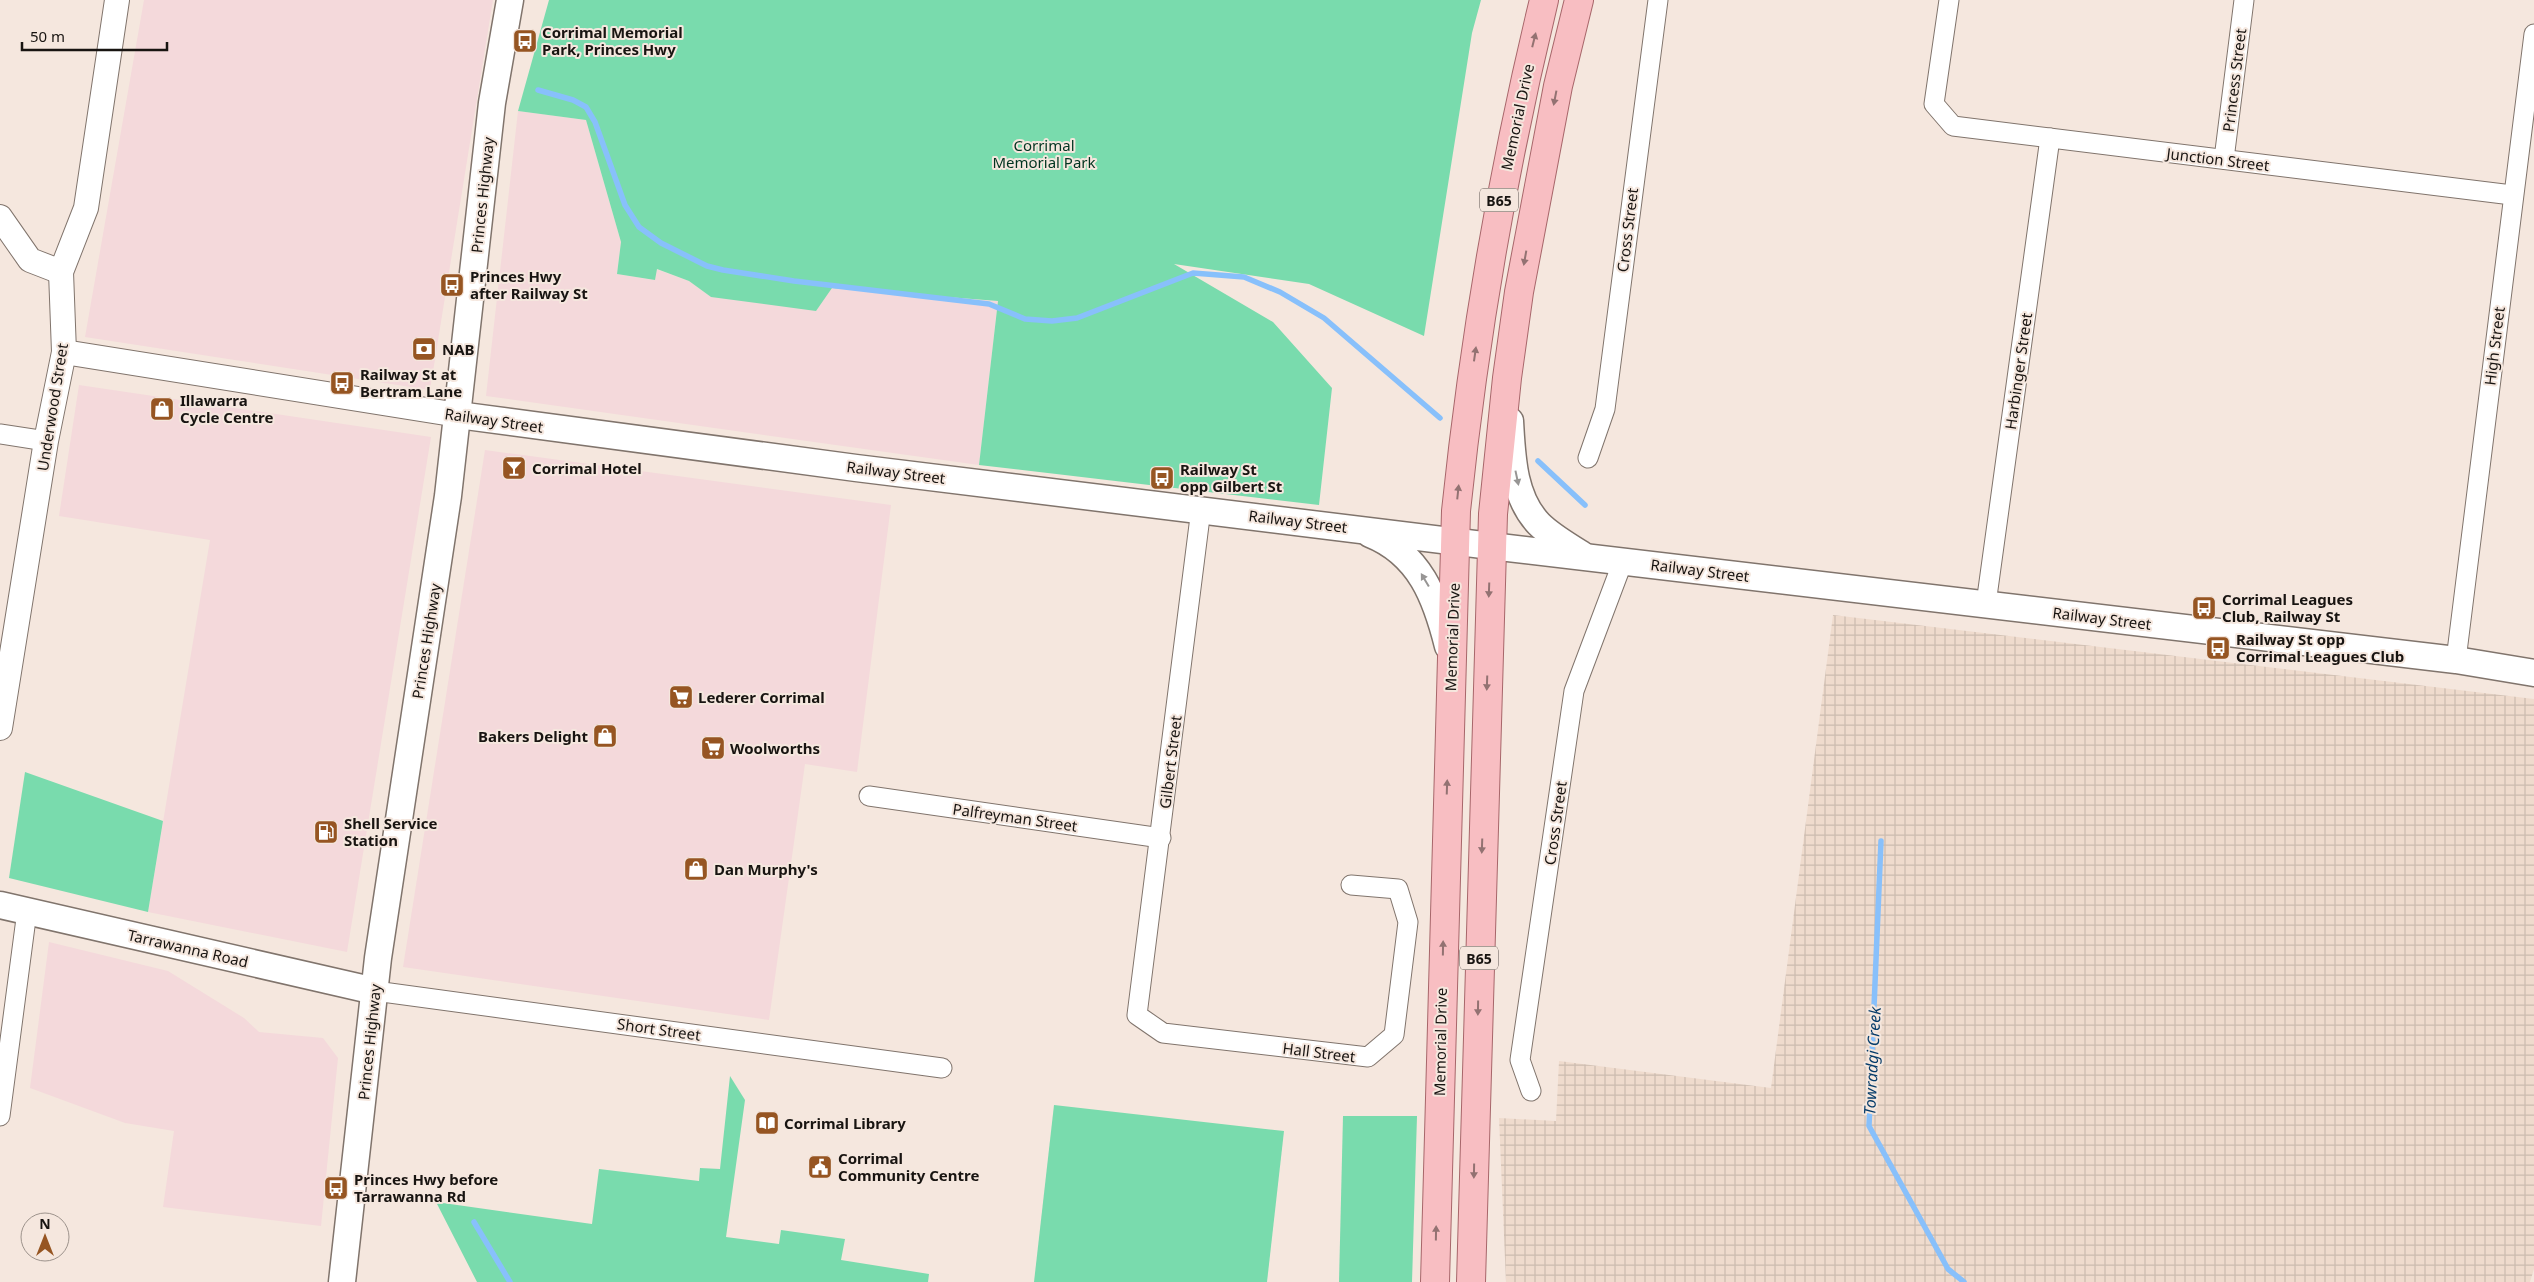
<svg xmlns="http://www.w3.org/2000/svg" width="2534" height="1282" font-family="'Noto Sans',sans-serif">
	<defs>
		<pattern id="industrial-grid" width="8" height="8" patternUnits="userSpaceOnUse" patternTransform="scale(1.25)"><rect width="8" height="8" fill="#efdbcd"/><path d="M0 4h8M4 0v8" fill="none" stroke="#ccbbaf"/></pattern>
	</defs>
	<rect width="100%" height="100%" fill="#f5e7de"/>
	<g fill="#f4d9db">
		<polygon points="144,0 493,0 430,390 85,337"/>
		<polygon points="518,111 586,120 621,242 617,274 655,280 656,269 689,281 711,297 831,288 998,301 979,465 486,396"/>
		<polygon points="79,385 431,437 347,952 148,912 210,540 59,516"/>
		<polygon points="485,450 891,505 857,772 805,764 769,1020 403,967"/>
		<polygon points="49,942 168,971 244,1018 259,1032 323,1038 338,1058 321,1226 163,1207 174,1131 125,1123 30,1088"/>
	</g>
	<polygon fill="url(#industrial-grid)" points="1833,615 2534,699 2534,1269 2530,1282 1506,1282 1499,1118 1556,1121 1559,1061 1771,1088"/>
	<g fill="#79dbad">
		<polygon points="549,0 1481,0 1472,33 1424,336 1309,284 1174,264 1273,322 1332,388 1319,505 979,465 998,301 832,288 816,311 711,297 689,281 657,269 655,280 617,274 621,242 586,120 518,111"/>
		<polygon points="25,772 163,821 148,912 9,878"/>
		<polygon points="730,1076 745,1100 726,1237 779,1244 781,1230 845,1239 841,1260 929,1274 928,1282 477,1282 436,1202 592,1224 599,1169 699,1181 700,1168 720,1169"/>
		<polygon points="1054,1105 1284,1131 1267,1282 1034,1282"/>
		<polygon points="1343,1116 1417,1116 1412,1282 1339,1282"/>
	</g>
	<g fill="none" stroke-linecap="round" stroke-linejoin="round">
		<g stroke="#88c0fb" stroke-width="5.5">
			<polyline points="538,90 573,100 586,107 595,122 625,205 639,227 661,243 707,266 723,270 794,281 989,304 1025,319 1052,321 1077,318 1193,273 1244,277 1280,292 1324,318 1440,418"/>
			<polyline points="1538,461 1585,505"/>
			<polyline points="1881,841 1869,1126 1948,1269 1964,1282"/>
			<polyline points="474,1222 510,1282"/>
		</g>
		<defs>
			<g id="minor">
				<polyline points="1949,0 1934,104 1953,126 2512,195"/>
				<polyline points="2224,159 2244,0"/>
				<polyline points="0,434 46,441"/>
				<polyline points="1588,458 1605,409 1658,0"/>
				<polyline points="1201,509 1137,1015 1163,1033 1368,1057 1394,1035 1408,922 1398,889 1351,885"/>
				<polyline points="1986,604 2050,138"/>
				<polyline points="2456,660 2534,34"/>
				<polyline points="869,796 1161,838"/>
				<polyline points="375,991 942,1068"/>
				<polyline points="1531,1091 1520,1060 1574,691 1623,561"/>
				<polyline points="0,1116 27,911"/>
			</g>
			<g id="tertiary">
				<polyline points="0,217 30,260 61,272"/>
				<polyline points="64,352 458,415"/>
				<polyline points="0,728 46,441 64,352 61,272 86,208 117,0"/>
			</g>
			<g id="secondary">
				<polyline points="458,415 856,468 1491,546 2456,660 2534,673"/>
				<path d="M1510,421c2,35 3,76 29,103 12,12 28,21 42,30"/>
				<path d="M1370,534c50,20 66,64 78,112"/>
				<polyline points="0,905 375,991"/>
				<polyline points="342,1282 378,958 448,496 492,103 510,0"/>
			</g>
			<g id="primary">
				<path d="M1435,1282l21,-771c18,-173 47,-342 88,-511"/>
				<polyline points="1471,1282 1493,514 1507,378 1519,292 1558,86 1579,0"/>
			</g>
		</defs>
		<use href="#minor" stroke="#80746c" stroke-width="21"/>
		<use href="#tertiary" stroke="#80746c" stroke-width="26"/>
		<use href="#secondary" stroke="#80746c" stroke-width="29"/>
		<use href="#primary" stroke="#a7666a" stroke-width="30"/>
		<use href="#minor" stroke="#fff" stroke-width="19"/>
		<use href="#tertiary" stroke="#fff" stroke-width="24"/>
		<use href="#secondary" stroke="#fff" stroke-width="26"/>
		<use href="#primary" stroke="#f8bec2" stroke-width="28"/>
	</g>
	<defs><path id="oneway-solid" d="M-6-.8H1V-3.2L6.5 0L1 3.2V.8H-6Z" transform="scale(1.25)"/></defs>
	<g fill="#937272">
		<use href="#oneway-solid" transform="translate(1534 40) rotate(-76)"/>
		<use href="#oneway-solid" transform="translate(1555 98) rotate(101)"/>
		<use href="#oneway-solid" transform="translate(1525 258) rotate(100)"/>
		<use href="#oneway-solid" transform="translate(1475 354) rotate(-82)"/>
		<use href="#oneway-solid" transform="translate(1458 492) rotate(-84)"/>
		<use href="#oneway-solid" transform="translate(1489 590) rotate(92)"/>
		<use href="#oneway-solid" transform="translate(1487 683) rotate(92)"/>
		<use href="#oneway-solid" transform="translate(1447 787) rotate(-88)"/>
		<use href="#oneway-solid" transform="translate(1482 846) rotate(92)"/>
		<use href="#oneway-solid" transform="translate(1443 948) rotate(-89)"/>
		<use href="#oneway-solid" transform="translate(1478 1008) rotate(91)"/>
		<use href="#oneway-solid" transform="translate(1474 1171) rotate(91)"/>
		<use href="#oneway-solid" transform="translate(1436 1233) rotate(-89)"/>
	</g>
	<g fill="#979594">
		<use href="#oneway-solid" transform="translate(1517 478) rotate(78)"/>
		<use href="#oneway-solid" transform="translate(1425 580) rotate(-121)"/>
	</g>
	<defs>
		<symbol id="bus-square" viewBox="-11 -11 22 22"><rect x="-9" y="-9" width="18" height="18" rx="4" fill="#965522" stroke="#f5e7de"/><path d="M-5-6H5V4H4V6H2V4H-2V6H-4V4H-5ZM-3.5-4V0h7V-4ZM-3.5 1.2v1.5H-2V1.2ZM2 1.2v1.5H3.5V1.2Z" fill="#fff"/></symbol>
		<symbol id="bank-square" viewBox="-11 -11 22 22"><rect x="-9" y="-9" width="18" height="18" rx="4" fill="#965522" stroke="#f5e7de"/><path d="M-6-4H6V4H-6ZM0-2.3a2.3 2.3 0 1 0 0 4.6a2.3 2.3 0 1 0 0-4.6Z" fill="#fff"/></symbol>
		<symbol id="shop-square" viewBox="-11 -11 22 22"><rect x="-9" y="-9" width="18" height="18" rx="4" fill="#965522" stroke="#f5e7de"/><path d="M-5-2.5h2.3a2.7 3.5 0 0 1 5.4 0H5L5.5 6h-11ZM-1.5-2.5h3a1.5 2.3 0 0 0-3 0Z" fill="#fff"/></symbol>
		<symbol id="bar-square" viewBox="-11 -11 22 22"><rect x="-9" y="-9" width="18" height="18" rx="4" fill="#965522" stroke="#f5e7de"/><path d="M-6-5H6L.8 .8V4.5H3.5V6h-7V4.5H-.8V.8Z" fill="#fff"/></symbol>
		<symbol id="supermarket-square" viewBox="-11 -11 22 22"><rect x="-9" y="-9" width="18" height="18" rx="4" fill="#965522" stroke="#f5e7de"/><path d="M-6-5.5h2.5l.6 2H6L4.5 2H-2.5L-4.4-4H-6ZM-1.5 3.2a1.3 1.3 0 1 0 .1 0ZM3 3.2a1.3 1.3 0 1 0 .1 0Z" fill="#fff"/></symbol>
		<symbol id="fuel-square" viewBox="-11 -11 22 22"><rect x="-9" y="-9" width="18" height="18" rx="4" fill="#965522" stroke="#f5e7de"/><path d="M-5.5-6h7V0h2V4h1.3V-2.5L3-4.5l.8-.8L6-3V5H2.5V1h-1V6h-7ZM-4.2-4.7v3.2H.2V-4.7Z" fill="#fff"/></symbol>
		<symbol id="library-square" viewBox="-11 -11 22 22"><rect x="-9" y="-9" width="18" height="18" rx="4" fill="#965522" stroke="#f5e7de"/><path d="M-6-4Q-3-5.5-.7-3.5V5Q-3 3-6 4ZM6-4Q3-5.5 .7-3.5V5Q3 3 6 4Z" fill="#fff"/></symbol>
		<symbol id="civic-square" viewBox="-11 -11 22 22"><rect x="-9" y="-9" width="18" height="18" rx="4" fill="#965522" stroke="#f5e7de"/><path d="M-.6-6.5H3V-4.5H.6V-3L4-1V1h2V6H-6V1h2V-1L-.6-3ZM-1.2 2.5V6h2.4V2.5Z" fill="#fff"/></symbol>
	</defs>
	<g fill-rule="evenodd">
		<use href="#bus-square" x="511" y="27" width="28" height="28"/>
		<use href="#bus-square" x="438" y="271" width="28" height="28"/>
		<use href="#bank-square" x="410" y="335" width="28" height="28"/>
		<use href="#bus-square" x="328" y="369" width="28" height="28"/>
		<use href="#shop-square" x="148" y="395" width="28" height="28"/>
		<use href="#bar-square" x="500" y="454" width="28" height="28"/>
		<use href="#bus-square" x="1148" y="464" width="28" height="28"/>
		<use href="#bus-square" x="2190" y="594" width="28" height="28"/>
		<use href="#bus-square" x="2204" y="634" width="28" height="28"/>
		<use href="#supermarket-square" x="667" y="683" width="28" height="28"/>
		<use href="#shop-square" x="591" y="722" width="28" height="28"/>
		<use href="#supermarket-square" x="699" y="734" width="28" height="28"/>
		<use href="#fuel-square" x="312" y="818" width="28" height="28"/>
		<use href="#shop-square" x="682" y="855" width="28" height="28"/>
		<use href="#library-square" x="753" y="1109" width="28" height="28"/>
		<use href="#civic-square" x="806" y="1153" width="28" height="28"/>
		<use href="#bus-square" x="322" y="1174" width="28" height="28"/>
	</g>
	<g text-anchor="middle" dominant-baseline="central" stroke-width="4" stroke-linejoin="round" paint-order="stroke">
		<g fill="#f5e7de" stroke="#5a534e" stroke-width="1">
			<rect x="1480" y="188.5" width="38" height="23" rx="4"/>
			<rect x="1460" y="946.5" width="38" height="23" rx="4"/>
		</g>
		<g font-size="14" font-weight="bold" fill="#181411">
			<text x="1499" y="200">B65</text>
			<text x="1479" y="958">B65</text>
		</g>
		<g font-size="15" font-weight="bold" fill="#181411" stroke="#f5e7de" text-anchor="start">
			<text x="542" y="32">Corrimal Memorial<tspan x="542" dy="17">Park, Princes Hwy</tspan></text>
			<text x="470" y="276">Princes Hwy<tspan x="470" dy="17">after Railway St</tspan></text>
			<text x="442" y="349">NAB</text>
			<text x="360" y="374">Railway St at<tspan x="360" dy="17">Bertram Lane</tspan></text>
			<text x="180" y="400">Illawarra<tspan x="180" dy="17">Cycle Centre</tspan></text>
			<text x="532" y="468">Corrimal Hotel</text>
			<text x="1180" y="469">Railway St<tspan x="1180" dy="17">opp Gilbert St</tspan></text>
			<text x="2222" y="599">Corrimal Leagues<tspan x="2222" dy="17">Club, Railway St</tspan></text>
			<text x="2236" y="639">Railway St opp<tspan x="2236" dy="17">Corrimal Leagues Club</tspan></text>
			<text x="698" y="697">Lederer Corrimal</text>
			<text x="588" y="736" text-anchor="end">Bakers Delight</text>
			<text x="730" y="748">Woolworths</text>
			<text x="344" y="823">Shell Service<tspan x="344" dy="17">Station</tspan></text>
			<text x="714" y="869">Dan Murphy's</text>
			<text x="784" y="1123">Corrimal Library</text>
			<text x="838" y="1158">Corrimal<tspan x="838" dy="17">Community Centre</tspan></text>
			<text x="354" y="1179">Princes Hwy before<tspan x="354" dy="17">Tarrawanna Rd</tspan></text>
		</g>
		<g font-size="15" fill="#181411" stroke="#f5e7de">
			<text transform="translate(2234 80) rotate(-83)">Princess Street</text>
			<text transform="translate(1517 117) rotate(-78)">Memorial Drive</text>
			<text transform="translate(2218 159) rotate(7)">Junction Street</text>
			<text transform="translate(482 195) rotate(-84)">Princes Highway</text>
			<text transform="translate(1627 230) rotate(-83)">Cross Street</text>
			<text transform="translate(2494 346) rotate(-83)">High Street</text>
			<text transform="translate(2018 371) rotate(-82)">Harbinger Street</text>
			<text transform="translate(52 407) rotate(-81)">Underwood Street</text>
			<text transform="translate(494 420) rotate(8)">Railway Street</text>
			<text transform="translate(896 472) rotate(7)">Railway Street</text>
			<text transform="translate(1298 521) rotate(7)">Railway Street</text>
			<text transform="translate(1700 570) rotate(7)">Railway Street</text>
			<text transform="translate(2102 618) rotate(7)">Railway Street</text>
			<text transform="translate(1452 637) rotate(-88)">Memorial Drive</text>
			<text transform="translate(426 641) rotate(-81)">Princes Highway</text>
			<text transform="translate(1170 762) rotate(-83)">Gilbert Street</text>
			<text transform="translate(1015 817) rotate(8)">Palfreyman Street</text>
			<text transform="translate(1555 823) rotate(-82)">Cross Street</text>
			<text transform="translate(188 948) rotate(13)">Tarrawanna Road</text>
			<text transform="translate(659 1029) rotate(8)">Short Street</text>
			<text transform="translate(369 1042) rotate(-84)">Princes Highway</text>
			<text transform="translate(1440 1042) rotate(-89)">Memorial Drive</text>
			<text transform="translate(1319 1052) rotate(7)">Hall Street</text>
		</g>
		<g font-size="15" fill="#003420" stroke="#f5e7de">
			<text x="1044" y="145">Corrimal<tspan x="1044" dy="17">Memorial Park</tspan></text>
		</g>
		<g font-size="16" font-style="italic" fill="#063c6a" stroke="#f5e7de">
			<text transform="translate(1872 1061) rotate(-87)">Towradgi Creek</text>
		</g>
	</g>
	<g transform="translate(45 1237)"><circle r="24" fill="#f5e7de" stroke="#9d938c"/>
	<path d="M0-4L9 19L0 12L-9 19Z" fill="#965522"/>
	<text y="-8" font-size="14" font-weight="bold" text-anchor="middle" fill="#181411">N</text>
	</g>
	<path d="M22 42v8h145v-8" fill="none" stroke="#181411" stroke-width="2.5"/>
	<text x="30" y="42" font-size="15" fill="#181411" stroke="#f5e7de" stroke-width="4" paint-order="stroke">50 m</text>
</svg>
